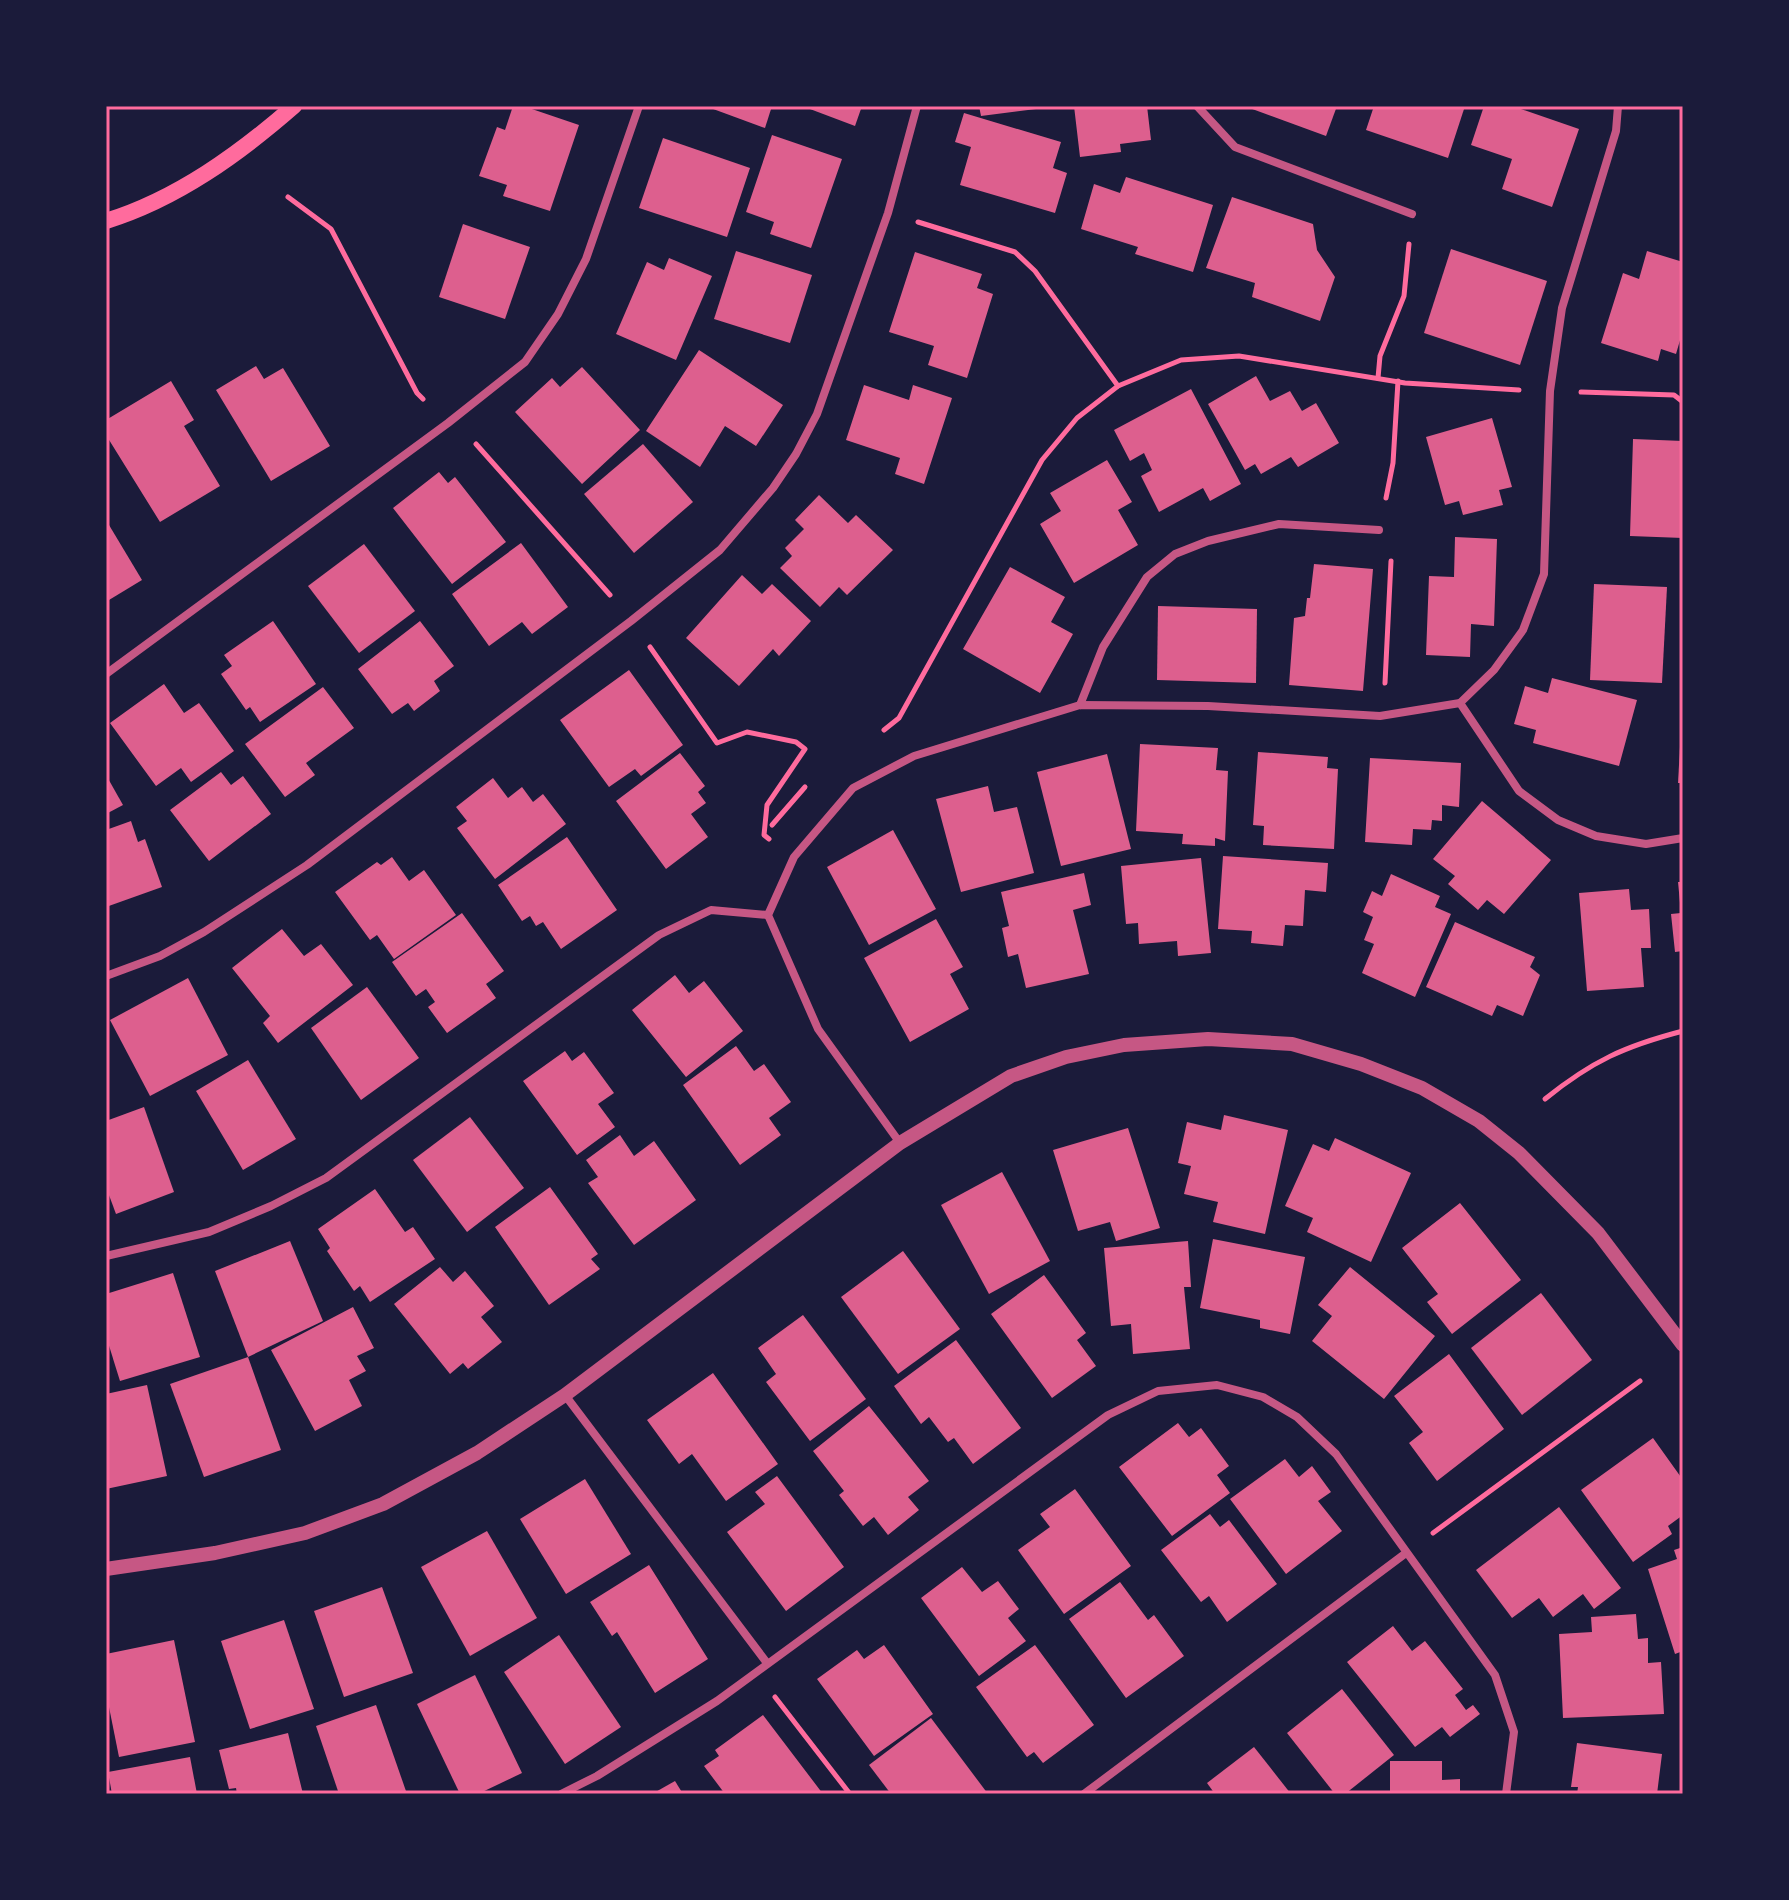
<svg xmlns="http://www.w3.org/2000/svg" width="1789" height="1900" font-family="Quicksand,sans-serif">
	<rect width="100%" height="100%" fill="#1b1b3a"/>
	<g fill="#dd5f8e">
		<polygon points="513,106 523,106 579,125 550,211 503,196 507,185 479,176 497,127 505,130"/>
		<polygon points="705,106 772,106 765,128"/>
		<polygon points="802,106 862,106 855,126"/>
		<polygon points="979,106 1044,106 1044,108 981,116"/>
		<polygon points="1074,106 1147,106 1151,140 1120,144 1121,152 1080,157"/>
		<polygon points="1244,106 1337,106 1326,136"/>
		<polygon points="1374,106 1465,106 1448,158 1366,130"/>
		<polygon points="1484,106 1512,106 1579,129 1552,207 1502,189 1512,159 1471,145"/>
		<polygon points="964,113 1061,142 1053,168 1067,173 1055,213 960,185 971,147 955,142"/>
		<polygon points="772,135 842,159 811,248 770,234 774,222 746,212"/>
		<polygon points="663,138 750,168 727,237 639,208"/>
		<polygon points="1126,177 1213,205 1193,272 1135,254 1138,247 1081,229 1094,184 1120,193"/>
		<polygon points="1232,197 1313,224 1317,250 1335,277 1320,321 1252,297 1255,283 1206,268"/>
		<polygon points="463,224 530,247 505,319 439,297"/>
		<polygon points="1451,249 1547,281 1520,365 1424,333"/>
		<polygon points="736,251 812,275 790,343 714,319"/>
		<polygon points="1647,251 1683,262 1683,330 1676,354 1661,349 1658,361 1601,343 1623,273 1639,279"/>
		<polygon points="915,252 982,274 977,288 993,294 967,378 928,365 934,346 889,332"/>
		<polygon points="669,258 712,276 676,360 616,334 647,262 664,270"/>
		<polygon points="699,350 783,405 756,446 725,426 700,467 646,431"/>
		<polygon points="256,366 264,379 283,368 330,446 271,481 216,390"/>
		<polygon points="582,367 640,430 582,484 515,412 552,378 560,387"/>
		<polygon points="1256,376 1270,401 1290,391 1302,411 1316,403 1339,443 1298,467 1291,457 1261,474 1255,464 1245,470 1208,404"/>
		<polygon points="171,381 194,420 184,426 220,486 160,522 106,435 106,420"/>
		<polygon points="864,385 909,400 913,385 952,398 924,484 895,474 900,458 846,440"/>
		<polygon points="1191,389 1241,484 1210,501 1203,488 1159,512 1141,476 1152,470 1144,453 1130,461 1114,430"/>
		<polygon points="1492,418 1512,487 1499,490 1503,505 1463,515 1459,501 1445,505 1426,437"/>
		<polygon points="1633,439 1683,441 1683,538 1630,536"/>
		<polygon points="643,444 693,502 634,553 584,494"/>
		<polygon points="1107,460 1132,502 1118,510 1138,545 1074,583 1040,524 1061,511 1050,493"/>
		<polygon points="439,472 448,483 455,477 506,542 452,584 393,508"/>
		<polygon points="819,495 848,523 856,515 893,550 847,595 839,587 820,607 780,568 792,556 785,548 804,529 795,520"/>
		<polygon points="106,520 142,580 109,600 106,596"/>
		<polygon points="1455,537 1497,539 1494,626 1471,624 1470,657 1426,655 1429,576 1454,577"/>
		<polygon points="521,543 568,607 532,634 522,622 489,646 452,594"/>
		<polygon points="364,544 415,611 359,653 308,586"/>
		<polygon points="1314,564 1373,569 1363,691 1289,685 1294,618 1305,616 1307,598 1310,598"/>
		<polygon points="1010,567 1065,597 1051,622 1073,634 1040,693 963,649"/>
		<polygon points="742,575 762,594 772,584 811,621 779,656 773,649 739,686 686,638"/>
		<polygon points="1594,584 1667,587 1662,683 1590,680"/>
		<polygon points="1158,606 1257,609 1256,683 1157,680"/>
		<polygon points="273,621 316,684 260,722 250,707 246,710 221,674 232,666 224,655"/>
		<polygon points="420,621 454,666 434,681 440,691 414,711 408,703 392,714 358,669"/>
		<polygon points="629,670 683,745 641,776 635,769 609,787 560,720"/>
		<polygon points="1552,678 1637,700 1619,766 1533,743 1536,730 1514,724 1525,686 1548,693"/>
		<polygon points="164,684 184,713 199,703 234,751 191,782 181,768 156,786 110,723"/>
		<polygon points="323,687 354,728 306,763 315,775 285,797 245,744"/>
		<polygon points="1681,729 1683,729 1683,783 1678,783"/>
		<polygon points="1140,744 1218,748 1216,770 1228,771 1225,841 1215,838 1215,846 1182,844 1183,834 1136,831"/>
		<polygon points="1258,752 1328,757 1327,768 1338,769 1334,849 1263,845 1264,826 1253,825"/>
		<polygon points="680,753 705,786 698,792 706,803 691,814 708,837 666,869 616,801"/>
		<polygon points="1107,754 1131,849 1061,866 1037,772"/>
		<polygon points="1370,758 1461,763 1459,807 1442,805 1442,821 1432,820 1431,830 1413,829 1412,845 1365,842"/>
		<polygon points="221,772 231,785 243,776 271,814 209,861 170,810"/>
		<polygon points="106,775 123,805 106,814"/>
		<polygon points="493,778 508,798 522,787 533,802 543,794 566,824 495,879 457,828 467,821 456,807"/>
		<polygon points="988,786 994,812 1017,807 1034,873 961,892 936,799"/>
		<polygon points="1482,801 1551,860 1504,914 1487,900 1478,910 1448,884 1455,876 1433,859"/>
		<polygon points="131,821 138,842 145,839 162,887 106,907 106,830"/>
		<polygon points="893,830 936,909 869,945 827,867"/>
		<polygon points="567,837 617,910 561,949 543,922 536,926 530,916 522,921 498,885"/>
		<polygon points="1223,856 1328,863 1326,892 1305,890 1303,926 1285,925 1283,946 1251,943 1252,931 1218,929"/>
		<polygon points="392,857 409,881 424,870 456,915 394,959 377,935 370,940 335,892 377,862 381,865"/>
		<polygon points="1201,858 1211,953 1178,956 1177,941 1139,944 1138,923 1126,924 1121,866"/>
		<polygon points="1084,873 1091,905 1073,910 1089,974 1026,988 1018,954 1008,957 1002,928 1009,926 1001,892"/>
		<polygon points="1391,874 1440,896 1435,907 1451,914 1415,997 1362,973 1374,944 1364,940 1373,917 1363,912 1372,891 1382,896"/>
		<polygon points="1678,882 1683,882 1683,951 1675,952 1671,914 1681,913"/>
		<polygon points="1629,889 1631,910 1649,909 1651,948 1641,948 1644,987 1587,991 1579,893"/>
		<polygon points="462,913 504,971 486,984 496,998 447,1033 428,1007 435,1002 426,989 416,996 392,962"/>
		<polygon points="936,919 963,967 950,974 969,1009 910,1042 864,958"/>
		<polygon points="1455,922 1535,957 1530,967 1540,975 1523,1016 1497,1005 1492,1016 1426,987"/>
		<polygon points="282,929 304,956 321,944 353,985 278,1043 263,1023 270,1016 232,968"/>
		<polygon points="675,975 689,993 704,981 743,1031 686,1077 632,1010"/>
		<polygon points="188,978 228,1055 150,1096 110,1020"/>
		<polygon points="367,987 419,1058 361,1100 311,1028"/>
		<polygon points="736,1046 754,1071 764,1064 791,1102 769,1118 781,1135 740,1165 683,1085"/>
		<polygon points="565,1051 572,1061 584,1052 614,1093 598,1104 615,1127 577,1155 523,1081"/>
		<polygon points="248,1060 296,1139 243,1170 196,1091"/>
		<polygon points="144,1107 174,1192 116,1214 106,1187 106,1121"/>
		<polygon points="1224,1115 1288,1130 1265,1234 1213,1222 1218,1202 1184,1194 1191,1166 1178,1163 1187,1122 1221,1130"/>
		<polygon points="470,1117 524,1188 467,1232 413,1160"/>
		<polygon points="1128,1128 1160,1228 1116,1241 1110,1222 1078,1231 1053,1150"/>
		<polygon points="620,1135 634,1156 654,1141 696,1200 634,1245 588,1183 598,1177 586,1160"/>
		<polygon points="1335,1138 1411,1173 1371,1262 1307,1232 1313,1218 1285,1206 1313,1144 1329,1151"/>
		<polygon points="1002,1172 1050,1261 989,1294 941,1205"/>
		<polygon points="550,1187 598,1254 591,1259 600,1269 549,1305 495,1227"/>
		<polygon points="375,1189 405,1232 413,1227 435,1259 370,1302 360,1286 354,1291 327,1251 330,1248 318,1229"/>
		<polygon points="1460,1203 1521,1280 1452,1334 1427,1302 1438,1294 1402,1248"/>
		<polygon points="1213,1239 1305,1257 1290,1334 1260,1328 1260,1320 1200,1308"/>
		<polygon points="290,1241 323,1321 248,1357 215,1271"/>
		<polygon points="1188,1241 1191,1287 1184,1287 1190,1349 1133,1354 1131,1324 1111,1326 1104,1248"/>
		<polygon points="903,1251 960,1329 898,1374 841,1297"/>
		<polygon points="440,1267 453,1282 465,1271 494,1306 481,1317 502,1342 468,1369 463,1363 450,1374 394,1304"/>
		<polygon points="1350,1267 1435,1336 1384,1399 1312,1341 1332,1316 1318,1305"/>
		<polygon points="173,1273 200,1357 120,1381 106,1336 106,1294"/>
		<polygon points="1044,1275 1086,1333 1077,1340 1096,1366 1052,1398 991,1314"/>
		<polygon points="1541,1293 1592,1360 1522,1415 1471,1348"/>
		<polygon points="353,1307 374,1348 357,1356 366,1371 349,1380 362,1406 315,1431 271,1350"/>
		<polygon points="803,1315 866,1399 810,1441 766,1382 776,1374 758,1348"/>
		<polygon points="956,1340 1021,1428 973,1464 954,1438 948,1442 929,1417 921,1424 894,1386"/>
		<polygon points="1449,1354 1504,1429 1437,1481 1409,1443 1423,1432 1394,1396"/>
		<polygon points="248,1357 281,1450 204,1477 170,1384"/>
		<polygon points="713,1373 778,1464 726,1501 692,1454 679,1464 647,1420"/>
		<polygon points="147,1385 167,1476 106,1489 106,1394"/>
		<polygon points="869,1406 929,1481 908,1497 919,1510 888,1535 874,1517 863,1526 839,1495 844,1491 813,1451"/>
		<polygon points="1178,1423 1189,1437 1201,1428 1229,1466 1217,1475 1230,1493 1172,1536 1119,1467"/>
		<polygon points="1653,1438 1683,1480 1683,1515 1668,1526 1672,1534 1633,1562 1581,1490"/>
		<polygon points="1285,1459 1299,1477 1312,1466 1331,1492 1318,1501 1342,1531 1286,1574 1230,1499"/>
		<polygon points="777,1476 844,1567 786,1611 727,1532 765,1504 755,1492"/>
		<polygon points="585,1479 631,1554 566,1594 520,1519"/>
		<polygon points="1075,1489 1131,1566 1064,1614 1018,1550 1050,1527 1040,1514"/>
		<polygon points="1559,1507 1621,1588 1594,1609 1583,1594 1553,1617 1539,1598 1512,1618 1476,1570"/>
		<polygon points="1210,1514 1220,1527 1229,1520 1277,1584 1227,1622 1209,1596 1201,1602 1161,1550"/>
		<polygon points="487,1531 537,1618 470,1656 421,1567"/>
		<polygon points="1683,1547 1683,1651 1675,1654 1648,1569 1677,1559 1674,1550"/>
		<polygon points="649,1565 708,1659 655,1693 617,1632 612,1636 590,1602"/>
		<polygon points="962,1567 982,1592 998,1581 1019,1609 1008,1618 1026,1641 979,1676 921,1598"/>
		<polygon points="1120,1582 1148,1620 1154,1615 1184,1656 1126,1698 1069,1619"/>
		<polygon points="382,1587 413,1673 344,1697 314,1611"/>
		<polygon points="1636,1614 1638,1639 1648,1638 1648,1663 1661,1662 1664,1714 1563,1718 1559,1634 1592,1632 1591,1617"/>
		<polygon points="284,1620 314,1709 250,1729 221,1641"/>
		<polygon points="1393,1626 1412,1651 1425,1641 1463,1689 1455,1695 1466,1710 1473,1705 1480,1714 1450,1737 1442,1727 1415,1747 1347,1662"/>
		<polygon points="559,1635 621,1727 565,1764 504,1672"/>
		<polygon points="174,1640 195,1742 119,1757 106,1692 106,1654"/>
		<polygon points="884,1645 933,1714 874,1756 817,1679 857,1650 864,1659"/>
		<polygon points="1035,1645 1094,1725 1043,1763 1034,1752 1027,1757 976,1687"/>
		<polygon points="475,1675 522,1773 478,1794 460,1794 417,1704"/>
		<polygon points="1342,1689 1394,1755 1345,1794 1335,1794 1287,1733"/>
		<polygon points="376,1705 407,1794 339,1794 316,1726"/>
		<polygon points="763,1715 823,1794 725,1794 704,1766 719,1756 715,1750"/>
		<polygon points="931,1718 988,1794 891,1794 869,1765"/>
		<polygon points="288,1733 303,1794 237,1794 236,1788 229,1789 219,1750"/>
		<polygon points="1577,1743 1662,1754 1657,1794 1577,1794 1578,1787 1571,1787"/>
		<polygon points="1254,1747 1291,1794 1215,1794 1207,1783"/>
		<polygon points="190,1757 197,1794 112,1794 108,1772"/>
		<polygon points="1390,1761 1442,1761 1442,1780 1460,1779 1460,1794 1390,1794"/>
		<polygon points="675,1781 683,1794 652,1794"/>
	</g>
	<g fill="none" stroke-linecap="round" stroke-linejoin="round">
		<g stroke="#ff6b9d" stroke-width="5">
			<polyline points="288,197 331,229 417,393 423,399"/>
			<polyline points="918,222 1015,252 1035,271 1118,386"/>
			<polyline points="1378,378 1380,356 1404,296 1409,244"/>
			<polyline points="1581,392 1674,395 1683,402"/>
			<polyline points="476,444 610,595"/>
			<polyline points="1386,498 1393,463 1398,381"/>
			<polyline points="650,647 717,743 747,732 796,742 805,749 767,805 764,835 769,839"/>
			<polyline points="1385,683 1391,561"/>
			<polyline points="884,730 899,718 1042,460 1077,418 1118,386 1181,360 1239,356 1405,383 1519,390"/>
			<polyline points="772,825 805,787"/>
			<path d="M1545,1099c47,-38 80,-53 138,-68"/>
			<polyline points="1433,1533 1640,1381"/>
			<polyline points="775,1697 850,1794"/>
		</g>
		<g stroke="#c65784" stroke-width="8">
			<polyline points="1197,106 1235,147 1412,214"/>
			<polyline points="106,674 448,423 525,362 558,314 586,259 639,106"/>
			<polyline points="1460,703 1494,670 1523,630 1544,574 1550,391 1562,308 1616,131 1618,106"/>
			<polyline points="1080,705 1103,647 1147,577 1175,554 1208,541 1279,524 1379,530"/>
			<polyline points="106,976 160,956 204,932 307,865 631,621 720,550 773,488 796,454 817,414 888,213 917,106"/>
			<polyline points="900,1143 818,1029 768,915 794,857 853,788 914,756 1080,705 1208,706 1380,716 1460,703 1519,791 1558,820 1596,836 1646,844 1683,838"/>
			<polyline points="106,1256 209,1232 271,1206 326,1178 659,935 711,910 768,915"/>
			<polyline points="565,1395 767,1663"/>
			<polyline points="561,1794 597,1776 717,1701 1108,1415 1158,1391 1217,1385 1263,1397 1297,1417 1336,1454 1495,1675 1514,1732 1506,1794"/>
			<polyline points="1084,1794 1406,1553"/>
		</g>
		<polyline stroke="#c65784" stroke-width="14" points="106,1569 215,1553 305,1533 383,1504 477,1453 565,1395 900,1143 1011,1076 1066,1057 1124,1045 1208,1039 1292,1044 1361,1064 1422,1088 1479,1121 1519,1153 1598,1233 1683,1345"/>
		<path stroke="#ff6b9d" stroke-width="16" d="M106,221c71,-22 133,-67 188,-115"/>
	</g>
	<rect width="1789" height="1900" fill="none" stroke="#1b1b3a" stroke-width="216"/>
	<rect x="108" y="108" width="1573" height="1684" fill="none" stroke="#ff6b9d" stroke-width="3"/>
</svg>
